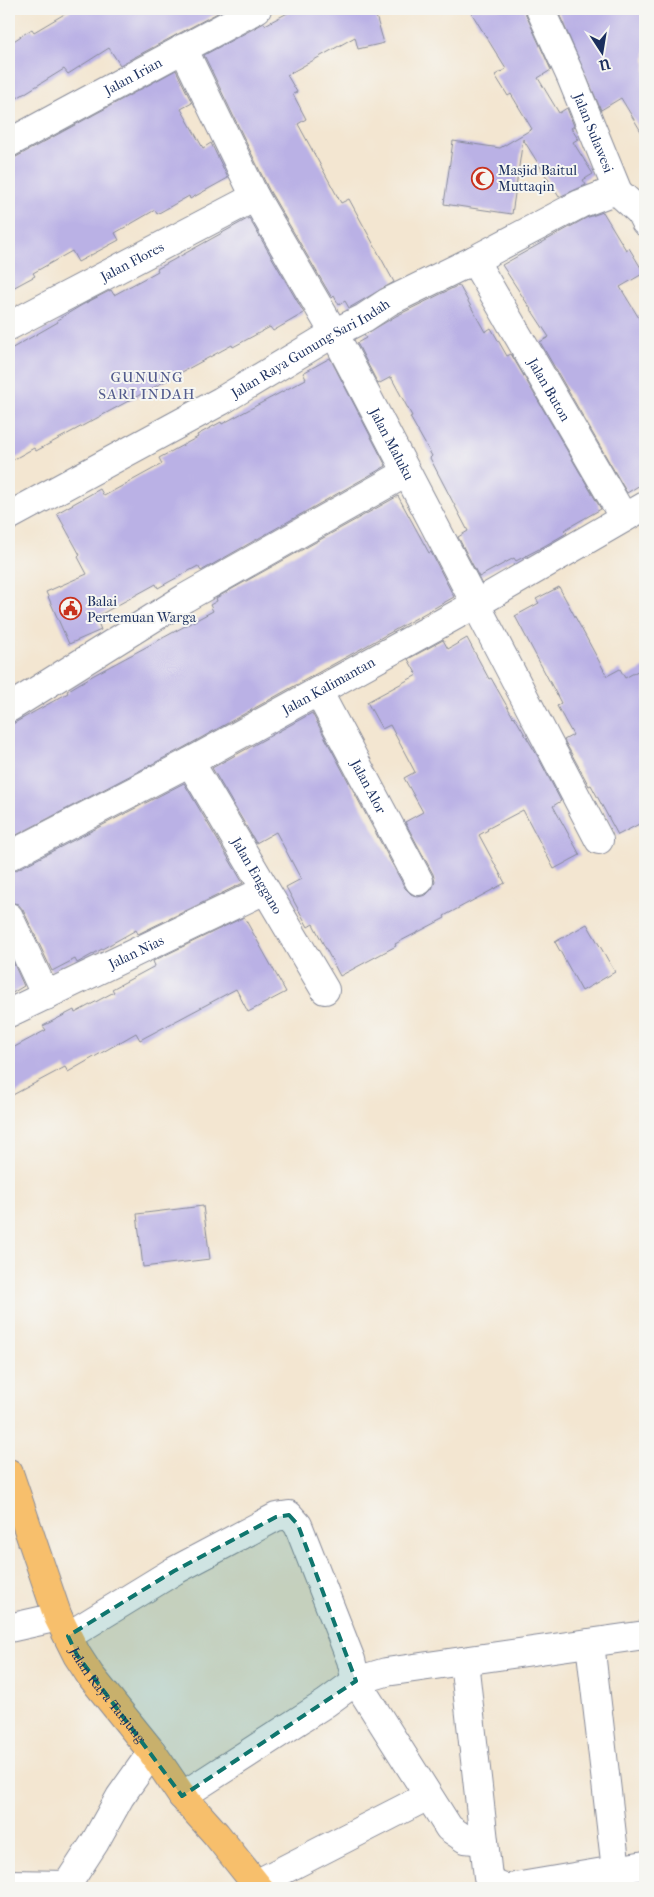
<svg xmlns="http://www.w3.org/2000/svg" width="654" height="1897" font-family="'IM FELL French Canon',serif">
	<rect width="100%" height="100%" fill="#f6f6f2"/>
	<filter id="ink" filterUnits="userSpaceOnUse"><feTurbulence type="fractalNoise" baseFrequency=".02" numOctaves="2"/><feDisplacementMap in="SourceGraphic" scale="10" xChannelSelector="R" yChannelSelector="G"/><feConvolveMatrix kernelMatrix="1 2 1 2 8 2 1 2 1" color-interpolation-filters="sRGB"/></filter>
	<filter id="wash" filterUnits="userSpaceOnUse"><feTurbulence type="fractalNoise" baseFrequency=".0096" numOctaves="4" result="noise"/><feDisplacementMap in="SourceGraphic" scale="20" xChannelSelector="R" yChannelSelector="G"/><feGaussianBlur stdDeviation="1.12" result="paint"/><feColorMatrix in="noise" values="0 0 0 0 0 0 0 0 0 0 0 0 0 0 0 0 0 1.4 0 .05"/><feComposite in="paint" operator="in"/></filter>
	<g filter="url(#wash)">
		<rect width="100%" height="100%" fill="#f3e6d1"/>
		<g id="blocks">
			<g fill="#bab1e5">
				<polygon points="73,9 225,9 120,65 109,48 68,74 64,69 9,103 9,44 32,29 34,32"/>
				<polygon points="295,9 374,9 384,43 358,49 355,37 287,75 297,92 293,94 306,119 298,124 341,203 349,199 394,282 349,308 345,301 339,305 334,296 332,298 269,190 204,55 264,23 265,25"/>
				<polygon points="469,9 525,9 526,15 551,70 538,78 559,113 567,108 574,126 571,128 578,139 573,142 593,174 583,180 586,185 559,197 523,139 512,214 444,204 453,141 500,148 532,129 511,94 508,96 495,75 506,69"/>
				<polygon points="557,9 645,9 645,138 621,98 601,110"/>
				<polygon points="176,70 192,103 181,109 203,148 211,143 228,178 190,199 189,196 157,214 155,210 115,233 119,240 78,262 72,251 33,273 35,276 9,290 9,159 16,157"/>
				<polygon points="603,212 626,250 629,248 644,273 620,287 645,328 645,482 627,493 540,342 549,337 502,265 586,218"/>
				<polygon points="249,218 304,313 273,331 270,327 233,347 232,345 36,451 34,448 9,462 9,350 58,322 57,320 82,305 111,290 114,295 158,271 157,269"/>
				<polygon points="459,285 485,332 491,328 507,356 511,354 601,509 564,530 567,533 539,549 516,561 514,558 479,577 458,537 468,531 430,458 432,456 410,417 412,416 391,377 378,384 357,343 366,338 364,335 396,316"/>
				<polygon points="330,358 386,466 201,571 198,566 158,588 156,584 96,617 101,630 69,644 46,592 87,574 78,557 80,555 57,513 100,489 104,496 162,464 159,458 198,437 197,435 221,422 222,424 306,379 303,373"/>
				<polygon points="398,496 429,553 431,552 454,597 183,748 9,839 9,726 68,693 67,691 94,675 213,611 210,605 217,601 216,598"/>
				<polygon points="559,587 607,676 620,669 625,678 645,667 645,821 618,835 591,785 589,786 564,740 573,735 557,706 561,703 515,616 539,603 536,599"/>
				<polygon points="467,638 489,679 491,678 513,717 514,716 537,755 561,801 553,806 580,855 554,869 523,810 487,829 488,830 479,835 505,883 444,916 445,918 395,944 396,946 340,976 313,924 308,927 286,887 301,879 276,832 256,843 212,768 312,713 405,888 411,894 418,897 426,895 432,889 435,882 433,874 405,822 423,812 404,778 415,772 390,725 382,729 367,702 417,675 408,659 443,640 448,649"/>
				<polygon points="184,783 243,883 138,934 136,930 77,963 75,959 52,971 23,910 18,904 9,902 9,872 16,870"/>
				<polygon points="244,917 286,992 248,1012 236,989 140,1040 136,1033 68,1072 65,1067 9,1097 9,1050 46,1030 43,1026 74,1010 75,1013 114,992 112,989 155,966 153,961"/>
				<polygon points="587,924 615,972 582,991 555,942"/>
				<polygon points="9,953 24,986 9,995"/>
				<polygon points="203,1206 210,1259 143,1267 137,1214"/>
			</g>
		</g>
	</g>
	<g filter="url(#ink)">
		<use href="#blocks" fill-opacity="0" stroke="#878a98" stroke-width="1"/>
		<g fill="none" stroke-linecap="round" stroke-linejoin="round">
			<defs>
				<g id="minor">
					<path id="s1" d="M540,9l31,68 47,115 22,20 5,10"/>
					<path id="s2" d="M183,48l72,149 79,136 265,507"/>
					<path id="s3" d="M9,143l248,-134"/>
					<path id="s4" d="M474,260l150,258"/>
					<path id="s5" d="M9,326l246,-129"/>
					<path id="s6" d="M9,516l212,-115 113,-68 30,-15 24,-16 86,-42 106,-56 31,-12h7"/>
					<path id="s7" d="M318,691l101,190"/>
					<polyline points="9,708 185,598 406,473"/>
					<path id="s8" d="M190,762l135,228"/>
					<path id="s9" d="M9,856l181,-94 286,-158 169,-98"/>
					<polyline points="9,917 46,996"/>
					<path id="s10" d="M9,1013l256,-123"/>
					<polyline points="9,1628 58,1617"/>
					<polyline points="68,1636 174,1571 276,1517 289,1515 298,1525 351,1660 356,1681 449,1828 465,1839 484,1841"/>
					<polyline points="590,1643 616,1870"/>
					<path d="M464,1661l24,216c5,8 12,11 21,11l136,-23"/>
					<polyline points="182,1796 326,1703 356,1681 386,1672 645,1635"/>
					<polyline points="9,1884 67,1885"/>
					<polyline points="256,1884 428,1796"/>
					<polyline points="66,1888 67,1885 95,1842 120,1797 152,1752"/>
				</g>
				<g id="major">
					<path id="s11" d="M9,1473l49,144 19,38 13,20 62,77 30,44 34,38 43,54"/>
				</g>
			</defs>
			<use href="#minor" stroke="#878a98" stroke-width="30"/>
			<use href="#major" stroke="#878a98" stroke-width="30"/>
			<use href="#minor" stroke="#fff" stroke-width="28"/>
			<use href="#major" stroke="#f7bf6c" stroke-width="28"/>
		</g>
	</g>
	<path fill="#0f766e" fill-opacity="0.2" stroke="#0f766e" stroke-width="4" stroke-dasharray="10 6" stroke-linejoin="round" d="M289,1515l9,10 58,156 -174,115 -105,-141 -9,-19 106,-65 102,-54z"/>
	<defs>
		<symbol id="mosque-ring" viewBox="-11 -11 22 22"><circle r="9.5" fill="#f6f6f2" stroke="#c8321e" stroke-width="1.5"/><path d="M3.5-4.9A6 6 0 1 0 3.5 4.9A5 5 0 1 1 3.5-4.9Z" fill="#c8321e"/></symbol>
		<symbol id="civic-ring" viewBox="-11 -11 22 22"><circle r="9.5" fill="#f6f6f2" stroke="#c8321e" stroke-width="1.5"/><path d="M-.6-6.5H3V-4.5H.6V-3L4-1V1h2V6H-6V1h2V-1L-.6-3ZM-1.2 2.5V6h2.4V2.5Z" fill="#c8321e"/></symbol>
	</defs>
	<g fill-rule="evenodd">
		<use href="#mosque-ring" x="470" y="166" width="25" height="25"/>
		<use href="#civic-ring" x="58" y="596" width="25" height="25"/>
	</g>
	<g text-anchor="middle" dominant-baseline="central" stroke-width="4" stroke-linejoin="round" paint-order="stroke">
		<g font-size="14" fill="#1b2f5e" stroke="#f6f6f2">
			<text stroke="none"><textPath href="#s3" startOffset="141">Jalan Irian</textPath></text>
			<text stroke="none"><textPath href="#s1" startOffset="135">Jalan Sulawesi</textPath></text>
			<text stroke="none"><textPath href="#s5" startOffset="139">Jalan Flores</textPath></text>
			<text stroke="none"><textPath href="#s6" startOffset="345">Jalan Raya Gunung Sari Indah</textPath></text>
			<text stroke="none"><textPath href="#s4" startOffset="150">Jalan Buton</textPath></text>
			<text stroke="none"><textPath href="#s2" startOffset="448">Jalan Maluku</textPath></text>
			<text stroke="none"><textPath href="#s9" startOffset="362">Jalan Kalimantan</textPath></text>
			<text stroke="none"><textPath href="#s7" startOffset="108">Jalan Alor</textPath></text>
			<text stroke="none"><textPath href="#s8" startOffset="132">Jalan Enggano</textPath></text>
			<text stroke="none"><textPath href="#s10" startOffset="141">Jalan Nias</textPath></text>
			<text stroke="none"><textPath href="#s11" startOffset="245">Jalan Raya Tanjung</textPath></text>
		</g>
		<g font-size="14" fill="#1b2f5e" stroke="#f6f6f2" text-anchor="start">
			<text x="498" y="170">Masjid Baitul<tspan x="498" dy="16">Muttaqin</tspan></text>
			<text x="87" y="601">Balai<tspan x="87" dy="16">Pertemuan Warga</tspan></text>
		</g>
		<g font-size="15" letter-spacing="1" fill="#535c8d" stroke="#f6f6f2">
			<text x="147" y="377">GUNUNG<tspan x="147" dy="17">SARI INDAH</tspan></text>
		</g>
	</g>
	<rect width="654" height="1897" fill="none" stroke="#f6f6f2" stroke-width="30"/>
	<g transform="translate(602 52) rotate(168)" stroke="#f6f6f2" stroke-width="4" paint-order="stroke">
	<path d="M0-4L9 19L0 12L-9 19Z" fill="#1b2f5e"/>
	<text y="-8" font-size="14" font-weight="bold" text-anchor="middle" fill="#1b2f5e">U</text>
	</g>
</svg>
